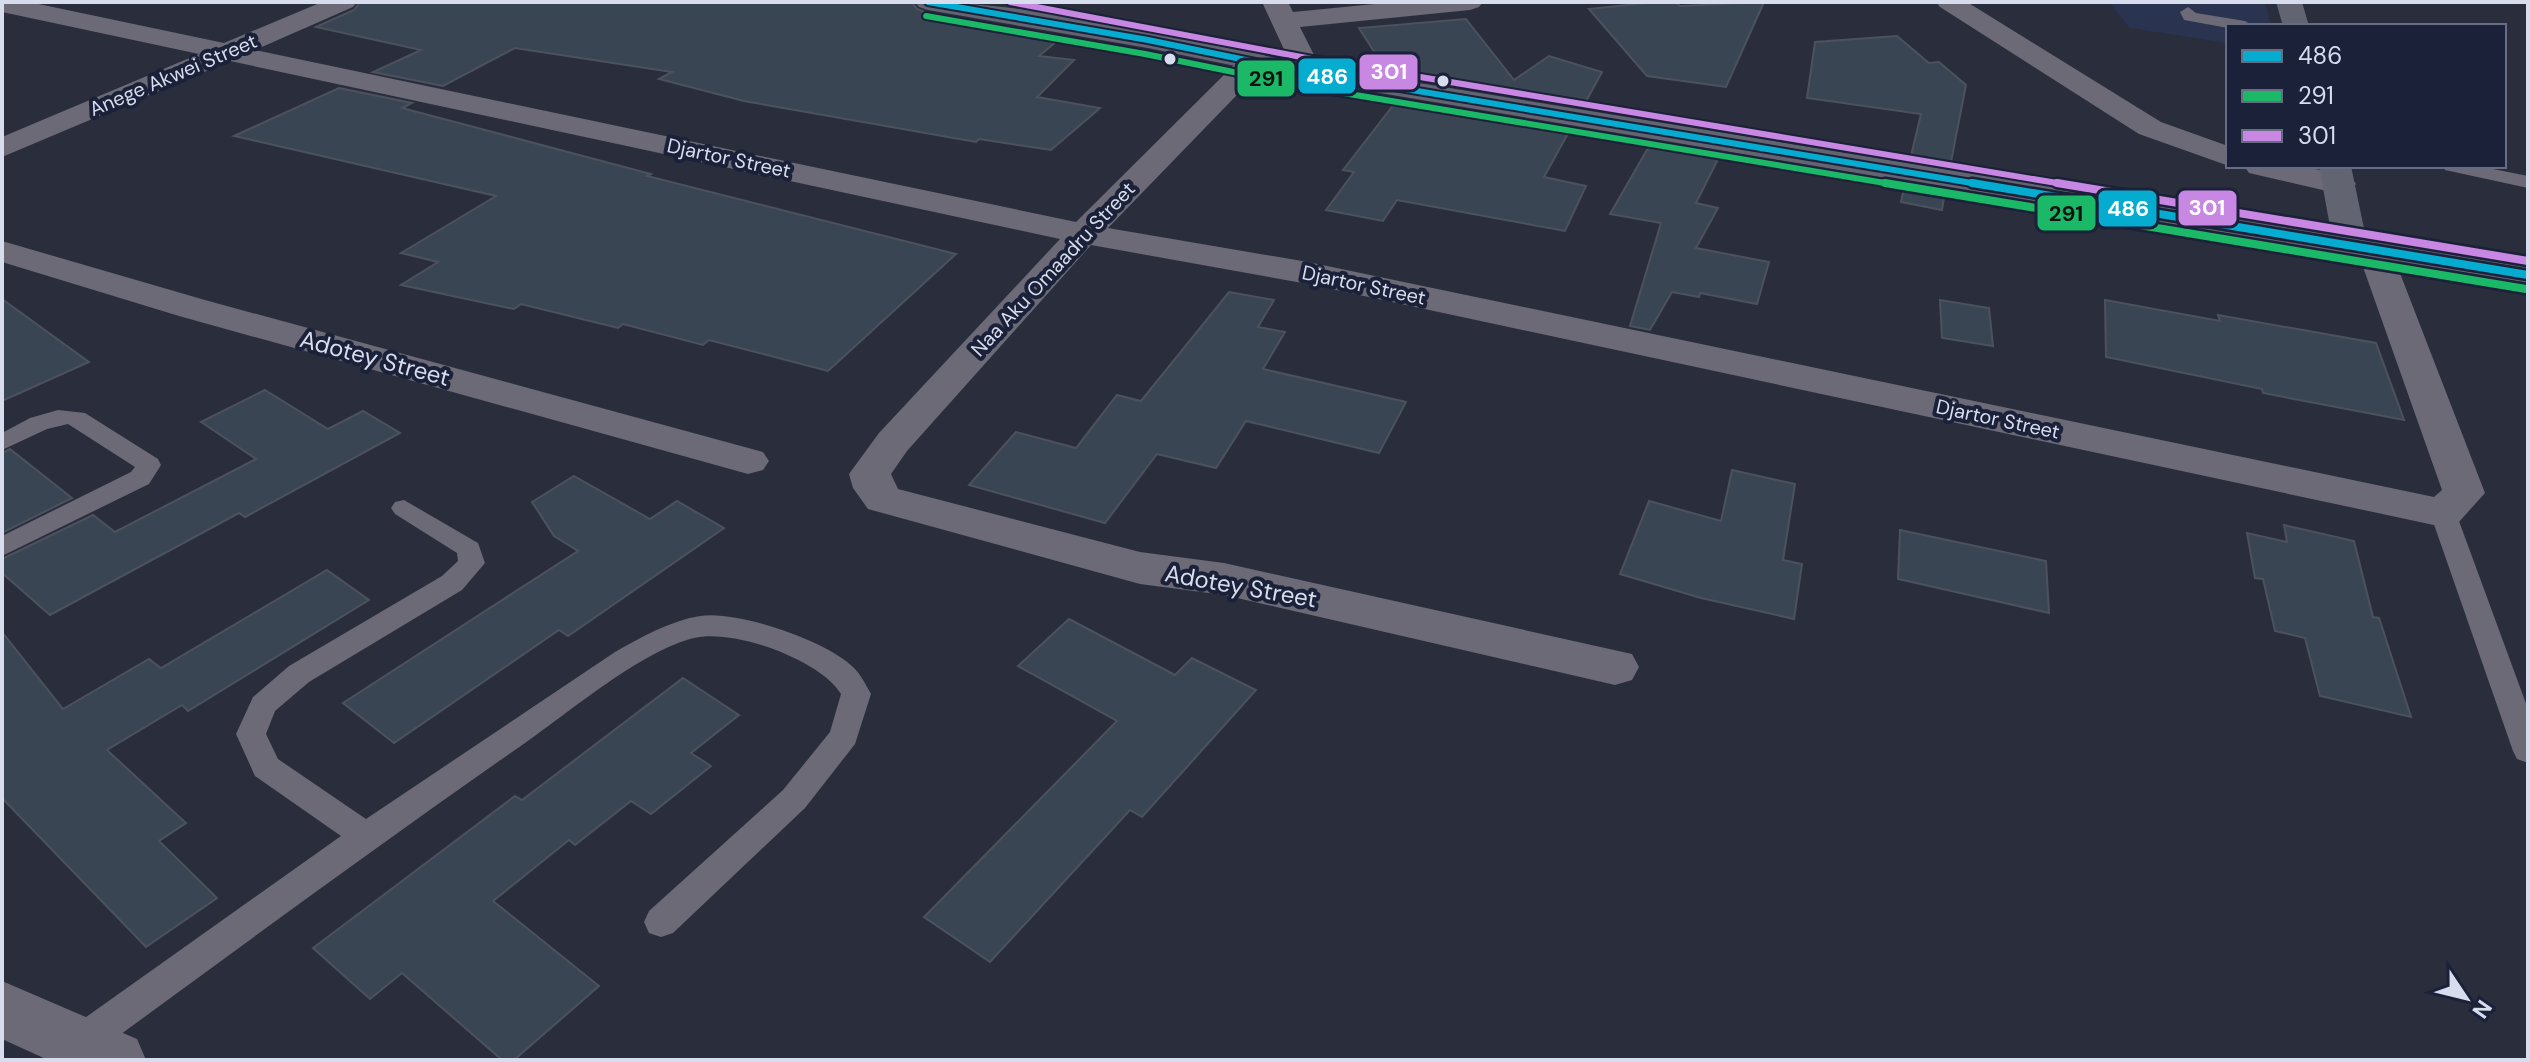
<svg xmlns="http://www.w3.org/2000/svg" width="2530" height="1062" font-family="'DM Sans',sans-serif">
	<rect width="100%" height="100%" fill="#2a2e3c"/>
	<polygon fill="#2a3450" points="2109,2 2265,2 2271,26 2228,26 2228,43 2130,28"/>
	<g fill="#3a4554" stroke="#4c525d" stroke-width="2">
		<polygon points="360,2 912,2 917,9 927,13 1063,36 1039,56 1074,60 1037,97 1100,108 1051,150 979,139 976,142 744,101 659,79 672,72 515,48 443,86 373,72 421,50 316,27 354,10"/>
		<polygon points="1655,2 1675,2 1680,6 1764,2 1726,87 1647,76 1589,9"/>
		<polygon points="1466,19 1514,80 1549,56 1602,72 1583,107 1389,75 1359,28"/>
		<polygon points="1897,36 1929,63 1939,62 1966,85 1950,167 1910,160 1921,114 1807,98 1815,42"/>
		<polygon points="339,88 412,103 402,108 651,174 647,176 956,254 828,371 709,340 703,345 623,324 618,328 521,304 514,309 401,285 438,262 401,253 496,196 234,136"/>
		<polygon points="1398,99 1571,128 1544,177 1586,186 1565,231 1397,200 1383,221 1326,210 1354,172 1343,170"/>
		<polygon points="1648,148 1718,159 1696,203 1718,208 1696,248 1769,262 1757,304 1700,293 1699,297 1672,292 1650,330 1630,326 1661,223 1610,214"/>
		<polygon points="1905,184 1945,191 1942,210 1901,202"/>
		<polygon points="1229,292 1274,300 1258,327 1285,332 1263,369 1406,402 1379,453 1246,421 1216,468 1157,454 1105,523 969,485 1016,432 1076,448 1117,395 1141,401"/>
		<polygon points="2,299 89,362 2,401"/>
		<polygon points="1940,300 1989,308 1993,346 1942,338"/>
		<polygon points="2105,300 2220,321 2218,315 2376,343 2404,420 2263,393 2262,389 2106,357"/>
		<polygon points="265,390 328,429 363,411 400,433 245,517 239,513 50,615 2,573 2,559 93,515 115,532 256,459 201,422"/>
		<polygon points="10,449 72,498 2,533 2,453"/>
		<polygon points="1732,470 1795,484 1783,560 1802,564 1794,619 1701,598 1620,574 1649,501 1721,521"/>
		<polygon points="574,476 650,519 677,501 724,528 568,636 559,630 394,743 343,703 578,551 554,536 532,502"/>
		<polygon points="2284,525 2354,541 2373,617 2379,618 2411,717 2320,696 2305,638 2275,631 2263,579 2255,578 2247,533 2287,542"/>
		<polygon points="1900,530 2046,561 2049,613 1898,579"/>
		<polygon points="327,570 369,600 188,711 182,705 107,750 186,823 159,841 217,898 146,947 2,798 2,632 63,709 149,659 161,668"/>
		<polygon points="1069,619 1175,675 1192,658 1256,690 1142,817 1130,810 990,962 924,917 1117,721 1018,666"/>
		<polygon points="683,678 739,715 691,753 711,766 651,814 631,801 575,845 569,840 493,901 599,986 514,1060 502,1060 402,973 370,999 313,948 515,796 522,800"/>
	</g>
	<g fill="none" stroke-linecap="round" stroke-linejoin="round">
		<g fill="#6b6a76" fill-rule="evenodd">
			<polygon points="2188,7 2196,13 2245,21 2253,26 2228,28 2184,20 2180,12"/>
			<polygon points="2443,166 2478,166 2528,176 2528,188 2445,170"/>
			<polygon points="58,410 85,413 158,459 161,465 149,484 2,556 2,536 131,472 135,467 68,424 47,429 2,450 2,433 30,418"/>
			<path d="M404,500l74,43 7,20 -23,27 -153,92 -34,29 -9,23 12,25 88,60 249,-167c27,-15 54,-31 85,-36 37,-6 128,25 154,52 7,7 12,17 17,26l-16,50 -50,64 -132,125 -12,4 -12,-4 -5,-11 5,-11 134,-121 47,-58 11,-38c-20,-34 -108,-66 -147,-56 -53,13 -123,73 -169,105 -147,102 -290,208 -434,313l-10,4 -16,-4 -5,-12 5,-12 276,-196 -86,-60 -19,-42 17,-37 36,-31 153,-90 16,-15 -1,-8 -62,-39 -4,-6 4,-6z"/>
			<polygon points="2443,505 2452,507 2456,513 2528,709 2528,763 2517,759 2513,751 2430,513 2434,507"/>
		</g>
		<g fill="#6b6a76" fill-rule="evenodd">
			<polygon points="2,2 29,2 224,43 322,2 357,2 353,7 255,50 1076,222 1244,55 1254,53 1264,55 1268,61 1264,67 1108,228 1308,262 2434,497 2442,490 2357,250 2362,243 2374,240 2386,243 2391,250 2485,493 2458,523 2443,527 1308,284 1091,245 907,451 891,474 898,489 1140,552 1224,563 1632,654 1639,667 1632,680 1615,685 1224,595 1140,584 868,509 853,488 849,474 879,433 1060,239 230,61 2,157 2,137 199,54 2,12"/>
			<polygon points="1262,2 1288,2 1293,12 1395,2 1483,2 1479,7 1470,10 1300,27 1323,73 1319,79 1309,81 1299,79 1295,73"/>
			<polygon points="1936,2 1967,2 2161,122 2228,146 2229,166 2139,134 1940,7"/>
			<polygon points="2244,166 2302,166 2351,177 2356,184 2351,191 2340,194 2249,173"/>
			<polygon points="2,241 205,300 763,452 769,461 763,470 748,474 179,316 2,262"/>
			<polygon points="2,981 137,1039 146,1060 48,1060 2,1039"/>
		</g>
		<g fill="#636472" fill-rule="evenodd">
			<path d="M915,2c127,0 269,37 394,63l1022,167 -12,-66h32l15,72 162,26v22l-1219,-205 -161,-33 -220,-38 -9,-3z"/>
			<polygon points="2276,2 2302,2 2309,26 2283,26"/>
		</g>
		<defs>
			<polyline id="bus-1-far1" points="928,2 1148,40 1309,73 1984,185"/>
			<polyline id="bus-1" points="1972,183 2528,275"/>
			<polyline id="bus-2-far1" points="926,16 1145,54 1307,87 1897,185"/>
			<polyline id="bus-2" points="1885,183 2526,289"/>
			<polyline id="bus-3-far1" points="1010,2 1312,59 2069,185"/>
			<polyline id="bus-3" points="2057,183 2528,261"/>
		</defs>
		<use href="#bus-1-far1" stroke="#1a2139" stroke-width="10"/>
		<use href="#bus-1" stroke="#1a2139" stroke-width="13"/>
		<use href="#bus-2-far1" stroke="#1a2139" stroke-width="10"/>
		<use href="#bus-2" stroke="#1a2139" stroke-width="13"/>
		<use href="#bus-3-far1" stroke="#1a2139" stroke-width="10"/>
		<use href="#bus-3" stroke="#1a2139" stroke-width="13"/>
		<use href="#bus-1-far1" stroke="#06acd0" stroke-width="6"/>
		<use href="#bus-1" stroke="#06acd0" stroke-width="8"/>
		<use href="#bus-2-far1" stroke="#1ab867" stroke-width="6"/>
		<use href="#bus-2" stroke="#1ab867" stroke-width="8"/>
		<use href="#bus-3-far1" stroke="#c787e3" stroke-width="6"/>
		<use href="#bus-3" stroke="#c787e3" stroke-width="8"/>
	</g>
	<g fill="#d7dded" stroke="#1a2139" stroke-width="3">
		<circle cx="1170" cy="59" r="7"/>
		<circle cx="1443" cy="81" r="7"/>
	</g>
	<g text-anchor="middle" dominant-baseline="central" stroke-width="8" stroke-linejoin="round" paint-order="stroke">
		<g font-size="20" fill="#d7dded" stroke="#1a2139">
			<text transform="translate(173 75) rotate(-23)">Anege Akwei Street</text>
			<text transform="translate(729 158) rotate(12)">Djartor Street</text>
			<text transform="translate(1053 269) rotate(-47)">Naa Aku Omaadru Street</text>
			<text transform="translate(1364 285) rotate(12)">Djartor Street</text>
			<text transform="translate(1998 419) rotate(12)">Djartor Street</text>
		</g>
		<g font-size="24" fill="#d7dded" stroke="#1a2139">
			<text transform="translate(375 358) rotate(15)">Adotey Street</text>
			<text transform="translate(1241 586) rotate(10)">Adotey Street</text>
		</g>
	</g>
	<g stroke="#1a2139" stroke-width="3">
		<rect x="1358" y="53" width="61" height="38" rx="8" fill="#c787e3"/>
		<rect x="1297" y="57" width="60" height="38" rx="8" fill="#06acd0"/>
		<rect x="1236" y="59" width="60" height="39" rx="8" fill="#1ab867"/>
		<rect x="2177" y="189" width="61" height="38" rx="8" fill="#c787e3"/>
		<rect x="2097" y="189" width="61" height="39" rx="8" fill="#06acd0"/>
		<rect x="2036" y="194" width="61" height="38" rx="8" fill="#1ab867"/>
	</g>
	<g font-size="22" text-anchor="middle" font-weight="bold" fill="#fff">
		<text x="1389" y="79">301</text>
		<text x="1327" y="84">486</text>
		<text x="2207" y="215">301</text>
		<text x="2128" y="216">486</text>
	</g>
	<g font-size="22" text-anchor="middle" font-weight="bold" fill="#111">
		<text x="1266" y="86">291</text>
		<text x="2066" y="221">291</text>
	</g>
	<rect width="2530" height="1062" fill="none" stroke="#d7dded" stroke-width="8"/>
	<rect x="2226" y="24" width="280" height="144" fill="#1a2139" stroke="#666c81" stroke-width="2"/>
	<rect x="2242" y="50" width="40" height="12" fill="#06acd0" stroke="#666c81" stroke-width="2"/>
	<text x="2298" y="64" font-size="24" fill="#d7dded">486</text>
	<rect x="2242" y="90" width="40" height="12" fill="#1ab867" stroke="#666c81" stroke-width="2"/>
	<text x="2298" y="104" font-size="24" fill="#d7dded">291</text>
	<rect x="2242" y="130" width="40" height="12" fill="#c787e3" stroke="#666c81" stroke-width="2"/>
	<text x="2298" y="144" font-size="24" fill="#d7dded">301</text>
	<g transform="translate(2466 998) rotate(125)" stroke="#1a2139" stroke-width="6" paint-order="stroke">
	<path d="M0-6L14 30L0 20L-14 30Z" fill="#d7dded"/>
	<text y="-12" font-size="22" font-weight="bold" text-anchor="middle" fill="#d7dded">N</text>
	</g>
</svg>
